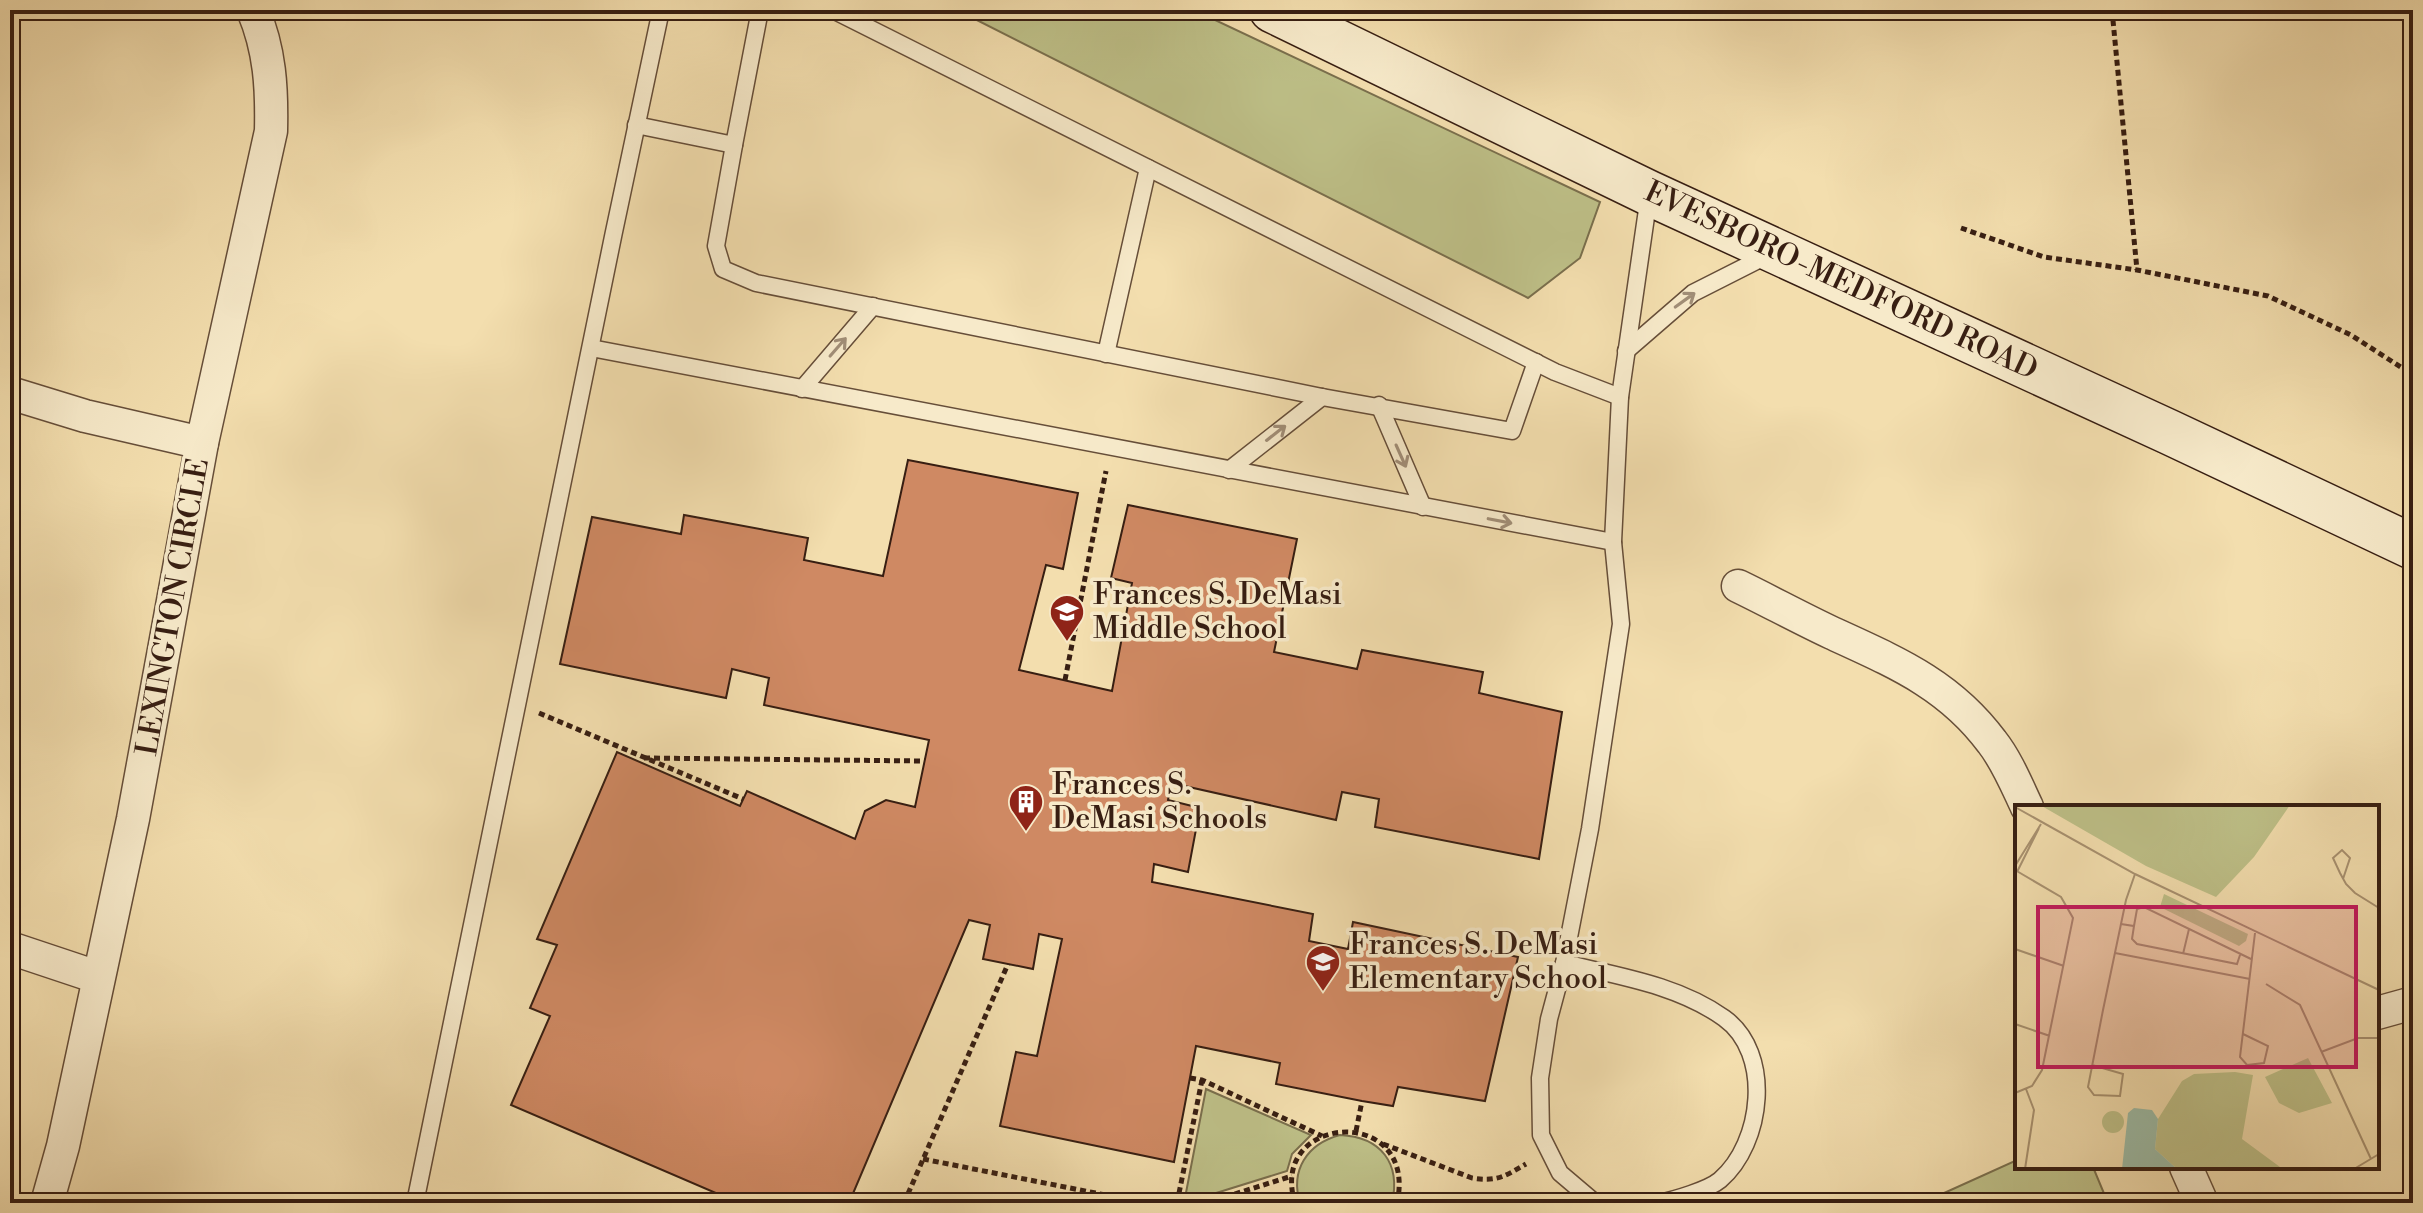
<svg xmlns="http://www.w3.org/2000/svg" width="2423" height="1213" font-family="'Libre Bodoni',serif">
	<rect width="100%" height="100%" fill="#f3deae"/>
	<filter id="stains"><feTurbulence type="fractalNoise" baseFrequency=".0025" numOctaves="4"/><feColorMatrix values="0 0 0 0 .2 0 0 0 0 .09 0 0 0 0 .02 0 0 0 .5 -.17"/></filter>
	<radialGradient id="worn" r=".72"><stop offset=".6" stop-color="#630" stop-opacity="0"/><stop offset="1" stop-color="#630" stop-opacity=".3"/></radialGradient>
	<g fill="#bec088" stroke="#7a6f4d" stroke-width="2">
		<polygon points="957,10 1194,10 1600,202 1580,258 1528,298"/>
		<polygon points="1206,1089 1311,1135 1292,1154 1287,1171 1184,1203"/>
		<path d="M1340,1135c41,2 61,28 52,68h-92c-10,-33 7,-59 40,-68z"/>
		<polygon points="2017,1160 2017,1167 2093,1167 2108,1203 1922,1203"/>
	</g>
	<polygon fill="#cf8963" stroke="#371e12" stroke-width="2" points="908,460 1078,493 1063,569 1046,565 1019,670 1112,691 1132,583 1111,578 1128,505 1297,539 1274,652 1357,669 1362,650 1483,672 1479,693 1562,712 1539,859 1375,827 1379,799 1342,792 1336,820 1171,783 1168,800 1200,808 1188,872 1154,864 1152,882 1313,914 1309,941 1348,949 1353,922 1518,957 1485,1101 1398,1087 1393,1106 1362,1101 1276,1084 1280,1063 1196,1046 1174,1162 1000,1126 1016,1052 1037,1056 1062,939 1039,934 1033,969 983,959 990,925 969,920 849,1203 739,1203 511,1105 550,1016 530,1008 557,945 537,939 617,752 740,806 747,791 855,839 865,811 886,800 915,807 929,740 764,705 769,678 732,669 726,698 560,664 592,517 681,534 684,515 808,538 804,560 883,576"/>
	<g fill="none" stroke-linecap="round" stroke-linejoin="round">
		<defs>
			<g id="lane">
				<polyline points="833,10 1555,372 1620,397"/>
				<polyline points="636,125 734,145 760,10"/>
				<polyline points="734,145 716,246 723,269 756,283 1322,397 1512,431 1536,362"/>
				<polyline points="591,348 1613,542"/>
				<polyline points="1626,351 1693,293 1770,254"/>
				<polyline points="1106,354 1148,168"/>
				<polyline points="802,389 873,306"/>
				<polyline points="1379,405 1423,507"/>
				<polyline points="1229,470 1322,397"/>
				<path d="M1564,963c54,13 114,22 160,55 49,35 39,125 -4,162 -12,10 -46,20 -62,23"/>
				<path d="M415,1203c81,-398 161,-796 246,-1193"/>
				<polyline points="1604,1203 1593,1201 1560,1173 1541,1135 1540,1078 1549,1019 1564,963 1590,829 1621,624 1613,542 1620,397 1649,196"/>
			</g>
			<g id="street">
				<polyline points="10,393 85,416 202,443"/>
				<path d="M1738,586c31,15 62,32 94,47 63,29 117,51 160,109 15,19 25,44 35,65"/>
				<polyline points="10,948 97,977"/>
				<polyline points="2377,1013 2413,1003"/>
				<polyline points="2186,1167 2202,1203"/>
				<path d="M47,1203l16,-57 70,-327 69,-376 69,-312c1,-43 -1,-81 -18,-121"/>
			</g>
			<polyline id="secondary" points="1272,10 1649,193 2169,432 2413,547"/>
		</defs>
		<use href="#lane" stroke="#664e39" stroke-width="19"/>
		<use href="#street" stroke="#664e39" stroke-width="35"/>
		<use href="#secondary" stroke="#371e12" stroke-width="47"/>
		<g stroke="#371e12" stroke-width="5" stroke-dasharray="6 4" stroke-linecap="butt">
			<polyline points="2112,10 2137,270"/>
			<polyline points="1961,228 2044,257 2137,270 2268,296 2351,335 2413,375"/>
			<polyline points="1065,680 1106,471"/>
			<polyline points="539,713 743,799"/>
			<polyline points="644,758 925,761"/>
			<polyline points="1190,1078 1202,1080 1322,1136"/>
			<polyline points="1356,1131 1362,1101"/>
			<path d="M1383,1144l89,34c26,4 33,-2 54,-14"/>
			<polyline points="923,1159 1146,1203"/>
			<polyline points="904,1203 1008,964"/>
			<polyline points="1177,1203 1202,1080"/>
			<polyline points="1206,1203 1292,1176"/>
			<path d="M1295,1203c-28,-90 124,-99 102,0"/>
		</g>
		<use href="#lane" stroke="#f7eaca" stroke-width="16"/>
		<use href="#street" stroke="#f7eaca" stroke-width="32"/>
		<use href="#secondary" stroke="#f7eaca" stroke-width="44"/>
	</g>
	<defs><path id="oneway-shaft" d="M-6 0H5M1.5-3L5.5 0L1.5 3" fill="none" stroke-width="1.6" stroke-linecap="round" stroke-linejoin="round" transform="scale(2)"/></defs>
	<g stroke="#a18e77">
		<use href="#oneway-shaft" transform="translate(1685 300) rotate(-36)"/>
		<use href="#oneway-shaft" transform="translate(838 347) rotate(-49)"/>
		<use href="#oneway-shaft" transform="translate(1276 433) rotate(-38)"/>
		<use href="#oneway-shaft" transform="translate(1401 456) rotate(66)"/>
		<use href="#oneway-shaft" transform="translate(1500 521) rotate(11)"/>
	</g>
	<defs>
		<symbol id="school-pin" viewBox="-11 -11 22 30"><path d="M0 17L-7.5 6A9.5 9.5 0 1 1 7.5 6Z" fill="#8f2418" stroke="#f7eaca"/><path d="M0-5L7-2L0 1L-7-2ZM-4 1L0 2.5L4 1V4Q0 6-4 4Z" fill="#fff"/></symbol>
		<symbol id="building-pin" viewBox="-11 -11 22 30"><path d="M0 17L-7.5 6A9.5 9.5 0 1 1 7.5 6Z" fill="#8f2418" stroke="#f7eaca"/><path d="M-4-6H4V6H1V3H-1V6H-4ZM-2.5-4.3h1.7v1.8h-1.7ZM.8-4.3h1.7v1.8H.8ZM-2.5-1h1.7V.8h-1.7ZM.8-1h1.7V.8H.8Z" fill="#fff"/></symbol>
	</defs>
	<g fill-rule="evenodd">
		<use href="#school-pin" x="1047" y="592" width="40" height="54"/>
		<use href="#building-pin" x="1006" y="782" width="40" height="54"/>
		<use href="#school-pin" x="1303" y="942" width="40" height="54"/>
	</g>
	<g text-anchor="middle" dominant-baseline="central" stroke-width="7" stroke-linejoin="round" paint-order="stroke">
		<g font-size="30" fill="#371e12" stroke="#f7eaca">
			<text transform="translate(1841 281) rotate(25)">EVESBORO-MEDFORD ROAD</text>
			<text transform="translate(173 607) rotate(-80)">LEXINGTON CIRCLE</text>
		</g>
		<g font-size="30" fill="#371e12" stroke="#f7eaca" text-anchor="start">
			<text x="1093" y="595">Frances S. DeMasi<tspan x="1093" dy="34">Middle School</tspan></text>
			<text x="1052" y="785">Frances S.<tspan x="1052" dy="34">DeMasi Schools</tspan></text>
			<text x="1349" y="945">Frances S. DeMasi<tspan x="1349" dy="34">Elementary School</tspan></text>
		</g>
	</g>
	<g transform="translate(2015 805)">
		<rect width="364" height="364" fill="#f3deae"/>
		<path d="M25,0h250l-36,52 -38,40 -70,-31zM149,89l84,40 -2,7 -7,5 -79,-39zM293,253l24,45 -33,10 -20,-10 -14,-26zM220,267l18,3 -11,64 38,28 -103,2 -22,-20 3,-30 24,-38 12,-7zM87 317a11 11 0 1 1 22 0a11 11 0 1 1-22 0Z" fill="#bec088"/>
		<path d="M119,303l18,2 6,9 -3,30 22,20h-55l6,-56z" fill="#9cbca7"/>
		<path fill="none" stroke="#a89170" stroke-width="2" d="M0,2l120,67 244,116M0,61l26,-42M0,65l46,27 12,21 -31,152 -10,16 -17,7M2,67l22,-44M328,74l7,-21 -8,-8 -9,8 7,15 6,11 9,9 24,15M106,119l13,2 3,-17 7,-2 107,52M119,121l-2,13 5,5 100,20 3,-9M0,144l49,17M100,148l135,26M168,149l6,-25M251,179l34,21 71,154M0,219l35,12M228,229l25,12 -4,17 -17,2 -7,-8 15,-124M306,247l37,-14h21M77,260l31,9 -3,22 -26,-1 -6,-8 15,-77 23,-110 9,-26M10,364l9,-59 -8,-21M339,364l25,-15"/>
		<path fill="#c2185b" fill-opacity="0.15" stroke="#c2185b" stroke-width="4" d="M23,102h318v160h-318z"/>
		<rect width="364" height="364" fill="none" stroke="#371e12" stroke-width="4"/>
	</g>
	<rect width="2423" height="1213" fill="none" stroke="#f3deae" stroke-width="40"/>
	<rect x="12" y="12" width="2399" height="1189" fill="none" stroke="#371e12" stroke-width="4"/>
	<rect x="20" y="20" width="2383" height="1173" fill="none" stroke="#371e12" stroke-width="2"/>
	<rect width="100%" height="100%" filter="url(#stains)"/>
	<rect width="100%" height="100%" fill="url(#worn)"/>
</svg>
